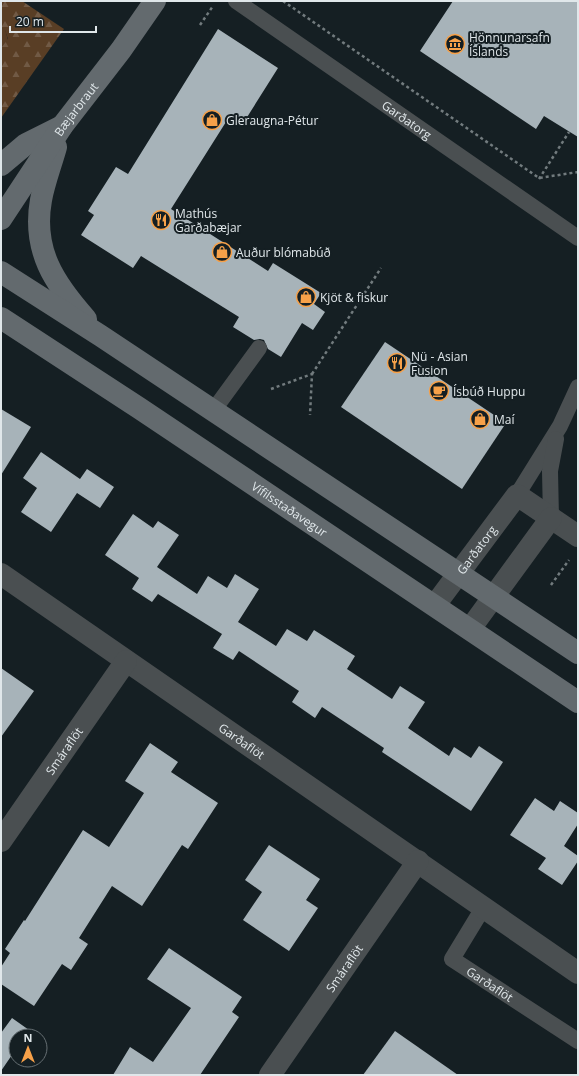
<svg xmlns="http://www.w3.org/2000/svg" width="579" height="1076" font-family="'Open Sans',sans-serif">
	<defs>
		<pattern id="forest-firs" width="22" height="20" patternUnits="userSpaceOnUse"><rect width="22" height="20" fill="#593e25"/><path d="M5 1l3.5 6h-7zM16 11l3.5 6h-7z" fill="#715a45"/></pattern>
	</defs>
	<rect width="100%" height="100%" fill="#151f23"/>
	<polygon fill="#593e25" points="1,28 5,29 8,40 1,48"/>
	<polygon fill="url(#forest-firs)" points="1,1 22,1 64,29 1,118 1,48 8,39 5,30 1,28"/>
	<g fill="#a7b3b9">
		<polygon points="453,1 578,1 578,137 544,116 536,129 420,51"/>
		<polygon points="218,29 278,68 244,122 231,114 171,209 268,271 273,263 321,293 314,304 325,312 313,330 302,323 281,357 268,349 264,340 260,339 254,340 233,327 239,317 141,256 133,268 81,235 94,215 88,211 116,167 128,174"/>
		<polygon points="385,342 506,423 462,489 341,407"/>
		<polygon points="1,409 31,427 1,475"/>
		<polygon points="41,452 80,479 87,469 114,487 100,508 77,493 51,532 21,512 37,488 23,478"/>
		<polygon points="133,514 153,528 158,521 179,535 157,567 197,594 208,576 227,588 235,574 259,589 238,622 276,646 287,629 307,641 314,630 355,656 347,669 392,699 400,686 425,702 408,728 449,756 454,747 471,758 479,746 503,762 471,811 382,752 384,748 322,707 315,718 292,702 299,691 239,651 233,660 213,648 222,634 158,594 152,602 132,589 139,578 105,555"/>
		<polygon points="1,668 34,691 1,737"/>
		<polygon points="150,743 178,762 171,772 218,803 188,849 182,845 142,906 112,886 79,938 88,944 71,970 62,964 34,1006 1,984 1,967 10,953 5,949 24,920 25,921 83,830 109,847 144,793 125,781"/>
		<polygon points="535,798 554,811 560,801 578,813 578,824 564,846 578,856 578,861 562,885 538,869 546,858 510,835"/>
		<polygon points="269,845 320,879 306,900 318,908 289,951 243,920 262,892 245,880"/>
		<polygon points="169,948 242,997 232,1012 239,1017 200,1075 113,1075 130,1047 153,1062 191,1008 147,979"/>
		<polygon points="12,1018 29,1030 25,1036 16,1036 16,1049 1,1071 1,1033"/>
		<polygon points="395,1031 458,1075 363,1075"/>
	</g>
	<g fill="none" stroke-linecap="round" stroke-linejoin="round">
		<g stroke="#727b7e" stroke-width="2.5" stroke-dasharray="3 3" stroke-linecap="butt">
			<polyline points="283,1 539,178 578,172"/>
			<polyline points="200,25 213,6"/>
			<polyline points="539,179 569,132"/>
			<polyline points="312,374 381,268"/>
			<polyline points="271,389 312,374 310,415"/>
			<polyline points="551,585 569,560"/>
		</g>
		<g stroke="#4a4f51" stroke-width="16">
			<path id="s1" d="M236,1l342,237"/>
			<polyline points="213,411 259,348"/>
			<polyline points="517,495 560,426 578,387"/>
			<polyline points="551,518 550,471 556,439"/>
			<path id="s2" d="M483,908l-31,51 126,82"/>
		</g>
		<g stroke="#4a4f51" stroke-width="22">
			<path id="s3" d="M1,574l577,399"/>
			<path id="s4" d="M435,605l82,-110 61,41"/>
			<polyline points="470,629 551,518"/>
			<path id="s5" d="M1,841l125,-180"/>
			<path id="s6" d="M270,1075l148,-214"/>
		</g>
		<g stroke="#636a6e" stroke-width="22">
			<path d="M56,147c-5,18 -12,36 -15,53 -9,50 13,83 45,119"/>
			<polyline points="1,165 26,144 62,126"/>
			<path id="s7" d="M1,219l62,-94 58,-75 34,-49"/>
			<polyline points="1,272 101,336 578,653"/>
			<path id="s8" d="M1,318l138,90 439,294"/>
		</g>
	</g>
	<defs>
		<symbol id="museum-ring" viewBox="-11 -11 22 22"><circle r="9.5" fill="#151f23" stroke="#f7a149" stroke-width="1.5"/><path d="M0-6L6-3V-2H-6V-3ZM-5-1h2V3h-2ZM-1-1h2V3h-2ZM3-1h2V3H3ZM-6 4H6V6H-6Z" fill="#f7a149"/></symbol>
		<symbol id="shop-ring" viewBox="-11 -11 22 22"><circle r="9.5" fill="#151f23" stroke="#f7a149" stroke-width="1.5"/><path d="M-5-2.5h2.3a2.7 3.5 0 0 1 5.4 0H5L5.5 6h-11ZM-1.5-2.5h3a1.5 2.3 0 0 0-3 0Z" fill="#f7a149"/></symbol>
		<symbol id="restaurant-ring" viewBox="-11 -11 22 22"><circle r="9.5" fill="#151f23" stroke="#f7a149" stroke-width="1.5"/><path d="M-5-6h1v4h1v-4h1v4h1v-4h1v5L-1.5 .5V6h-2V.5L-5-1ZM5-6V6H3V1.5H1.5Q1.5-4 5-6Z" fill="#f7a149"/></symbol>
		<symbol id="cafe-ring" viewBox="-11 -11 22 22"><circle r="9.5" fill="#151f23" stroke="#f7a149" stroke-width="1.5"/><path d="M-5.5-4.5H6V0H3Q3 3.5 0 3.5H-2.5Q-5.5 3.5-5.5 0ZM3-3.2v2h1.7v-2ZM-6 4.5H4V6H-6Z" fill="#f7a149"/></symbol>
	</defs>
	<g fill-rule="evenodd">
		<use href="#museum-ring" x="444" y="33" width="22" height="22"/>
		<use href="#shop-ring" x="201" y="109" width="22" height="22"/>
		<use href="#restaurant-ring" x="150" y="209" width="22" height="22"/>
		<use href="#shop-ring" x="211" y="241" width="22" height="22"/>
		<use href="#shop-ring" x="295" y="286" width="22" height="22"/>
		<use href="#restaurant-ring" x="386" y="352" width="22" height="22"/>
		<use href="#cafe-ring" x="428" y="380" width="22" height="22"/>
		<use href="#shop-ring" x="469" y="408" width="22" height="22"/>
	</g>
	<g text-anchor="middle" dominant-baseline="central" stroke-width="4" stroke-linejoin="round" paint-order="stroke">
		<g font-size="12" fill="#e0e7ea" stroke="#151f23" text-anchor="start">
			<text x="469" y="37">Hönnunarsafn<tspan x="469" dy="14">Íslands</tspan></text>
			<text x="226" y="120">Gleraugna-Pétur</text>
			<text x="175" y="213">Mathús<tspan x="175" dy="14">Garðabæjar</tspan></text>
			<text x="236" y="252">Auður blómabúð</text>
			<text x="320" y="297">Kjöt &amp; fiskur</text>
			<text x="411" y="356">Nü - Asian<tspan x="411" dy="14">Fusion</tspan></text>
			<text x="453" y="391">Ísbúð Huppu</text>
			<text x="494" y="419">Maí</text>
		</g>
		<g font-size="12" fill="#e0e7ea" stroke="#151f23">
			<text stroke="none"><textPath href="#s7" startOffset="133">Bæjarbraut</textPath></text>
			<text stroke="none"><textPath href="#s1" startOffset="208">Garðatorg</textPath></text>
			<text stroke="none"><textPath href="#s8" startOffset="346">Vífilsstaðavegur</textPath></text>
			<text stroke="none"><textPath href="#s4" startOffset="69">Garðatorg</textPath></text>
			<text stroke="none"><textPath href="#s3" startOffset="293">Garðaflöt</textPath></text>
			<text stroke="none"><textPath href="#s5" startOffset="110">Smáraflöt</textPath></text>
			<text stroke="none"><textPath href="#s6" startOffset="130">Smáraflöt</textPath></text>
			<text stroke="none"><textPath href="#s2" startOffset="105">Garðaflöt</textPath></text>
		</g>
	</g>
	<rect width="579" height="1076" fill="none" stroke="#e0e7ea" stroke-width="4"/>
	<g transform="translate(28 1048)"><circle r="19" fill="#151f23" stroke="#666f73"/>
	<path d="M0-3L7 15L0 10L-7 15Z" fill="#f7a149"/>
	<text y="-6" font-size="11" font-weight="bold" text-anchor="middle" fill="#e0e7ea">N</text>
	</g>
	<path d="M10 26v6h86v-6" fill="none" stroke="#e0e7ea" stroke-width="2"/>
	<text x="16" y="26" font-size="12" fill="#e0e7ea" stroke="#151f23" stroke-width="3" paint-order="stroke">20 m</text>
</svg>
